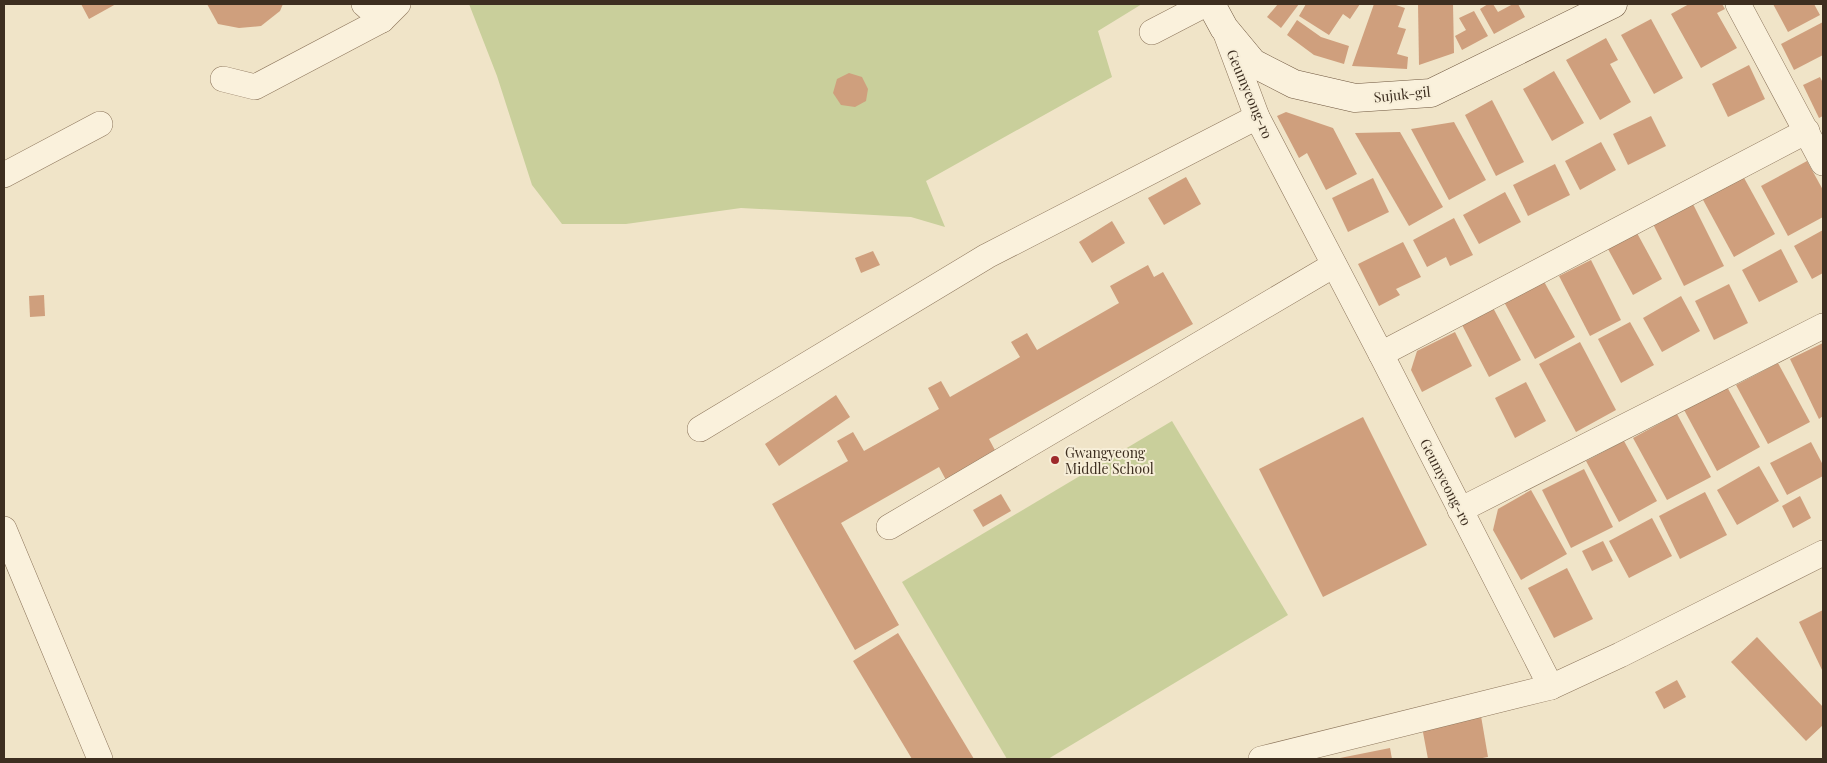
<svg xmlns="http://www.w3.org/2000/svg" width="1827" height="763" font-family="'Playfair Display',serif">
	<rect width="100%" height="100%" fill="#f0e4c8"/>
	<g fill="#c9cf9b">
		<polygon points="469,4 1142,4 1098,31 1112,77 926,181 945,227 911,217 741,208 626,224 562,224 532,185 497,76"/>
		<polygon points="1172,421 1288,615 1048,759 1007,759 902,582"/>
	</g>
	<g fill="#cf9f7d">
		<polygon points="81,4 116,4 89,19"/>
		<polygon points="207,4 283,4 280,11 261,26 239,28 218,24"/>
		<polygon points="1278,4 1299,4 1281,28 1267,17"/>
		<polygon points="1306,4 1360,4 1350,19 1343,14 1329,35 1299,16"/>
		<polygon points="1374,4 1393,4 1405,8 1398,27 1406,29 1397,54 1408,57 1407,69 1352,66"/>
		<polygon points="1418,4 1453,4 1454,53 1419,65"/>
		<polygon points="1488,4 1493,4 1498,12 1513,4 1518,4 1525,17 1494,34 1480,9"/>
		<polygon points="1689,4 1722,4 1725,9 1717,13 1737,48 1701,68 1671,14"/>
		<polygon points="1773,4 1814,4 1820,15 1788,32"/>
		<polygon points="1474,11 1488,36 1462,50 1455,36 1466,30 1459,18"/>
		<polygon points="1651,19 1683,78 1654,94 1621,35"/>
		<polygon points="1297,20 1321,37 1349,46 1344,64 1314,55 1287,35"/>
		<polygon points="1823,22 1823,55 1794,70 1781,44"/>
		<polygon points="1606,38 1618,60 1610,64 1631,102 1600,120 1566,60"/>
		<polygon points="1749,65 1765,99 1728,117 1712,84"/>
		<polygon points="1554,71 1584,123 1552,141 1523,89"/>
		<polygon points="849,73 862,77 868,89 866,101 855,107 841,105 833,93 837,79"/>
		<polygon points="1820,77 1823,83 1823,116 1819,118 1803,85"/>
		<polygon points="1492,100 1524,162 1496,176 1465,115"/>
		<polygon points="1286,112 1333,128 1357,174 1326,190 1307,153 1299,158 1277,116"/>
		<polygon points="1651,116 1666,146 1628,165 1613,134"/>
		<polygon points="1454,122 1486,180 1449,200 1411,129"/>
		<polygon points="1400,132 1443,207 1409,226 1355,133"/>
		<polygon points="1601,142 1616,170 1580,190 1565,161"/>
		<polygon points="1807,161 1823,190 1823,217 1788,236 1761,186"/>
		<polygon points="1555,164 1570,195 1528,216 1513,185"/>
		<polygon points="1743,176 1775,234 1734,257 1702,198"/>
		<polygon points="1186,177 1201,204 1164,225 1148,198"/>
		<polygon points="1373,178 1389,212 1348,232 1332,198"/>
		<polygon points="1505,192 1521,222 1479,244 1463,215"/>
		<polygon points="1692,202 1724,266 1684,286 1652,222"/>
		<polygon points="1454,218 1473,255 1450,266 1446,257 1427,267 1413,240"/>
		<polygon points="1112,221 1125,243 1092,263 1079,242"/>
		<polygon points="1823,230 1823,273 1812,279 1794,246"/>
		<polygon points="1637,233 1662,279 1633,295 1608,249"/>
		<polygon points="1403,242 1421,277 1396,289 1400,295 1379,306 1358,264"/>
		<polygon points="1781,249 1798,282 1759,302 1742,270"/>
		<polygon points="873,251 880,265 861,273 855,258"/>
		<polygon points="1591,260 1621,320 1590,336 1559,276"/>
		<polygon points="1148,265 1154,277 1163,272 1193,324 989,439 996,452 946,480 939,467 841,523 899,625 855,650 772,504 848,461 837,441 853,432 864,451 939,409 928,388 941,381 950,397 1020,357 1011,342 1027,333 1037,350 1119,303 1110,286"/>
		<polygon points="1542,278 1575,337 1535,359 1503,300"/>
		<polygon points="1729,284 1748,323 1714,340 1695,301"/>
		<polygon points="44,295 45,316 30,317 29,296"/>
		<polygon points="1681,296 1700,331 1662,352 1643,318"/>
		<polygon points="1491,304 1521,360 1489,377 1460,321"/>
		<polygon points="1630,322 1654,365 1621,383 1598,339"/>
		<polygon points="1455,332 1472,366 1422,392 1411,370 1417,351"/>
		<polygon points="1580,342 1616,410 1576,432 1539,364"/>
		<polygon points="1823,343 1823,416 1819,419 1790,359"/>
		<polygon points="1778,363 1810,422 1768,444 1736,385"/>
		<polygon points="1526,382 1546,421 1515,438 1495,398"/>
		<polygon points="1726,385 1760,447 1717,471 1683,408"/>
		<polygon points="836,395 850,417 779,466 765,444"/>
		<polygon points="1677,414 1711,477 1667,500 1633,438"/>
		<polygon points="1363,417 1427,545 1323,597 1259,469"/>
		<polygon points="1624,441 1657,501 1619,522 1586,461"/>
		<polygon points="1811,442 1823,465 1823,476 1787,495 1770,463"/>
		<polygon points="1759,466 1779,501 1737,525 1717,490"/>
		<polygon points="1584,469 1613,527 1571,548 1542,490"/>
		<polygon points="1531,490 1567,554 1521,580 1493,530 1498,509"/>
		<polygon points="1705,492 1727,535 1680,559 1659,516"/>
		<polygon points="1001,494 1011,511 983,527 973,510"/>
		<polygon points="1800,496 1811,518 1793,528 1782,506"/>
		<polygon points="1652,518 1672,556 1629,578 1609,541"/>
		<polygon points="1603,541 1613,561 1592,571 1582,551"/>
		<polygon points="1567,568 1593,619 1554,638 1528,588"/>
		<polygon points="1823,610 1823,672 1799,622"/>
		<polygon points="898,633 974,759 912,759 853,661"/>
		<polygon points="1757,637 1823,707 1823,725 1806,741 1731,662"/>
		<polygon points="1677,680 1686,697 1664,709 1655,692"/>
		<polygon points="1481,716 1488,757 1477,759 1428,759 1422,727"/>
		<polygon points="1390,748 1392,759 1341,759 1340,758"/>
	</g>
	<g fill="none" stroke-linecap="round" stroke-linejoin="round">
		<defs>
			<g id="street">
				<polyline points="364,4 382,20"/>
				<polyline points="1738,4 1823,163"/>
				<polyline points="1152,32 1206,4"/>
				<polyline points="1226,34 1257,117 1381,354 1551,687"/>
				<polyline points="223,79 255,87 382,20 398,4"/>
				<polyline points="4,175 100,124"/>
				<polyline points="1381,354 1807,131"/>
				<polyline points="700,429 987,256 1257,117"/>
				<polyline points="1460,510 1823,326"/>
				<polyline points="889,527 1334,265"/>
				<polyline points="4,529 100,759"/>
				<polyline points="1261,759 1551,687 1620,655 1823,553"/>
			</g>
			<polyline id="secondary" points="1211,4 1224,28 1253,63 1294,84 1355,98 1431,93 1613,4"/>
		</defs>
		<use href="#street" stroke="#8d765c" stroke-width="26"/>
		<use href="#secondary" stroke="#6f573f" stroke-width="29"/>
		<use href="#street" stroke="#faf1dc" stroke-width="25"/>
		<use href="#secondary" stroke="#faf1dc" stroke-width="28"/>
	</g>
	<circle fill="#9e2a2b" stroke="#f7eed8" stroke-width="2" cx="1055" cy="460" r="5"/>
	<g text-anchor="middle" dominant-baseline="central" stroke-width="4" stroke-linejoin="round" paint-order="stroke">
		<g font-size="14" fill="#3d2e20" stroke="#f7eed8">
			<text transform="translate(1250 94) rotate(67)">Geumyeong-ro</text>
			<text transform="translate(1402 94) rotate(-6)">Sujuk-gil</text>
			<text transform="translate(1446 482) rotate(63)">Geumyeong-ro</text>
		</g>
		<g font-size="14" fill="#3d2e20" stroke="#f7eed8" text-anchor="start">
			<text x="1065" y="452">Gwangyeong<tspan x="1065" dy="16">Middle School</tspan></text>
		</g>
	</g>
	<rect width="1827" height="763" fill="none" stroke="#3d2e20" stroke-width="10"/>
</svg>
